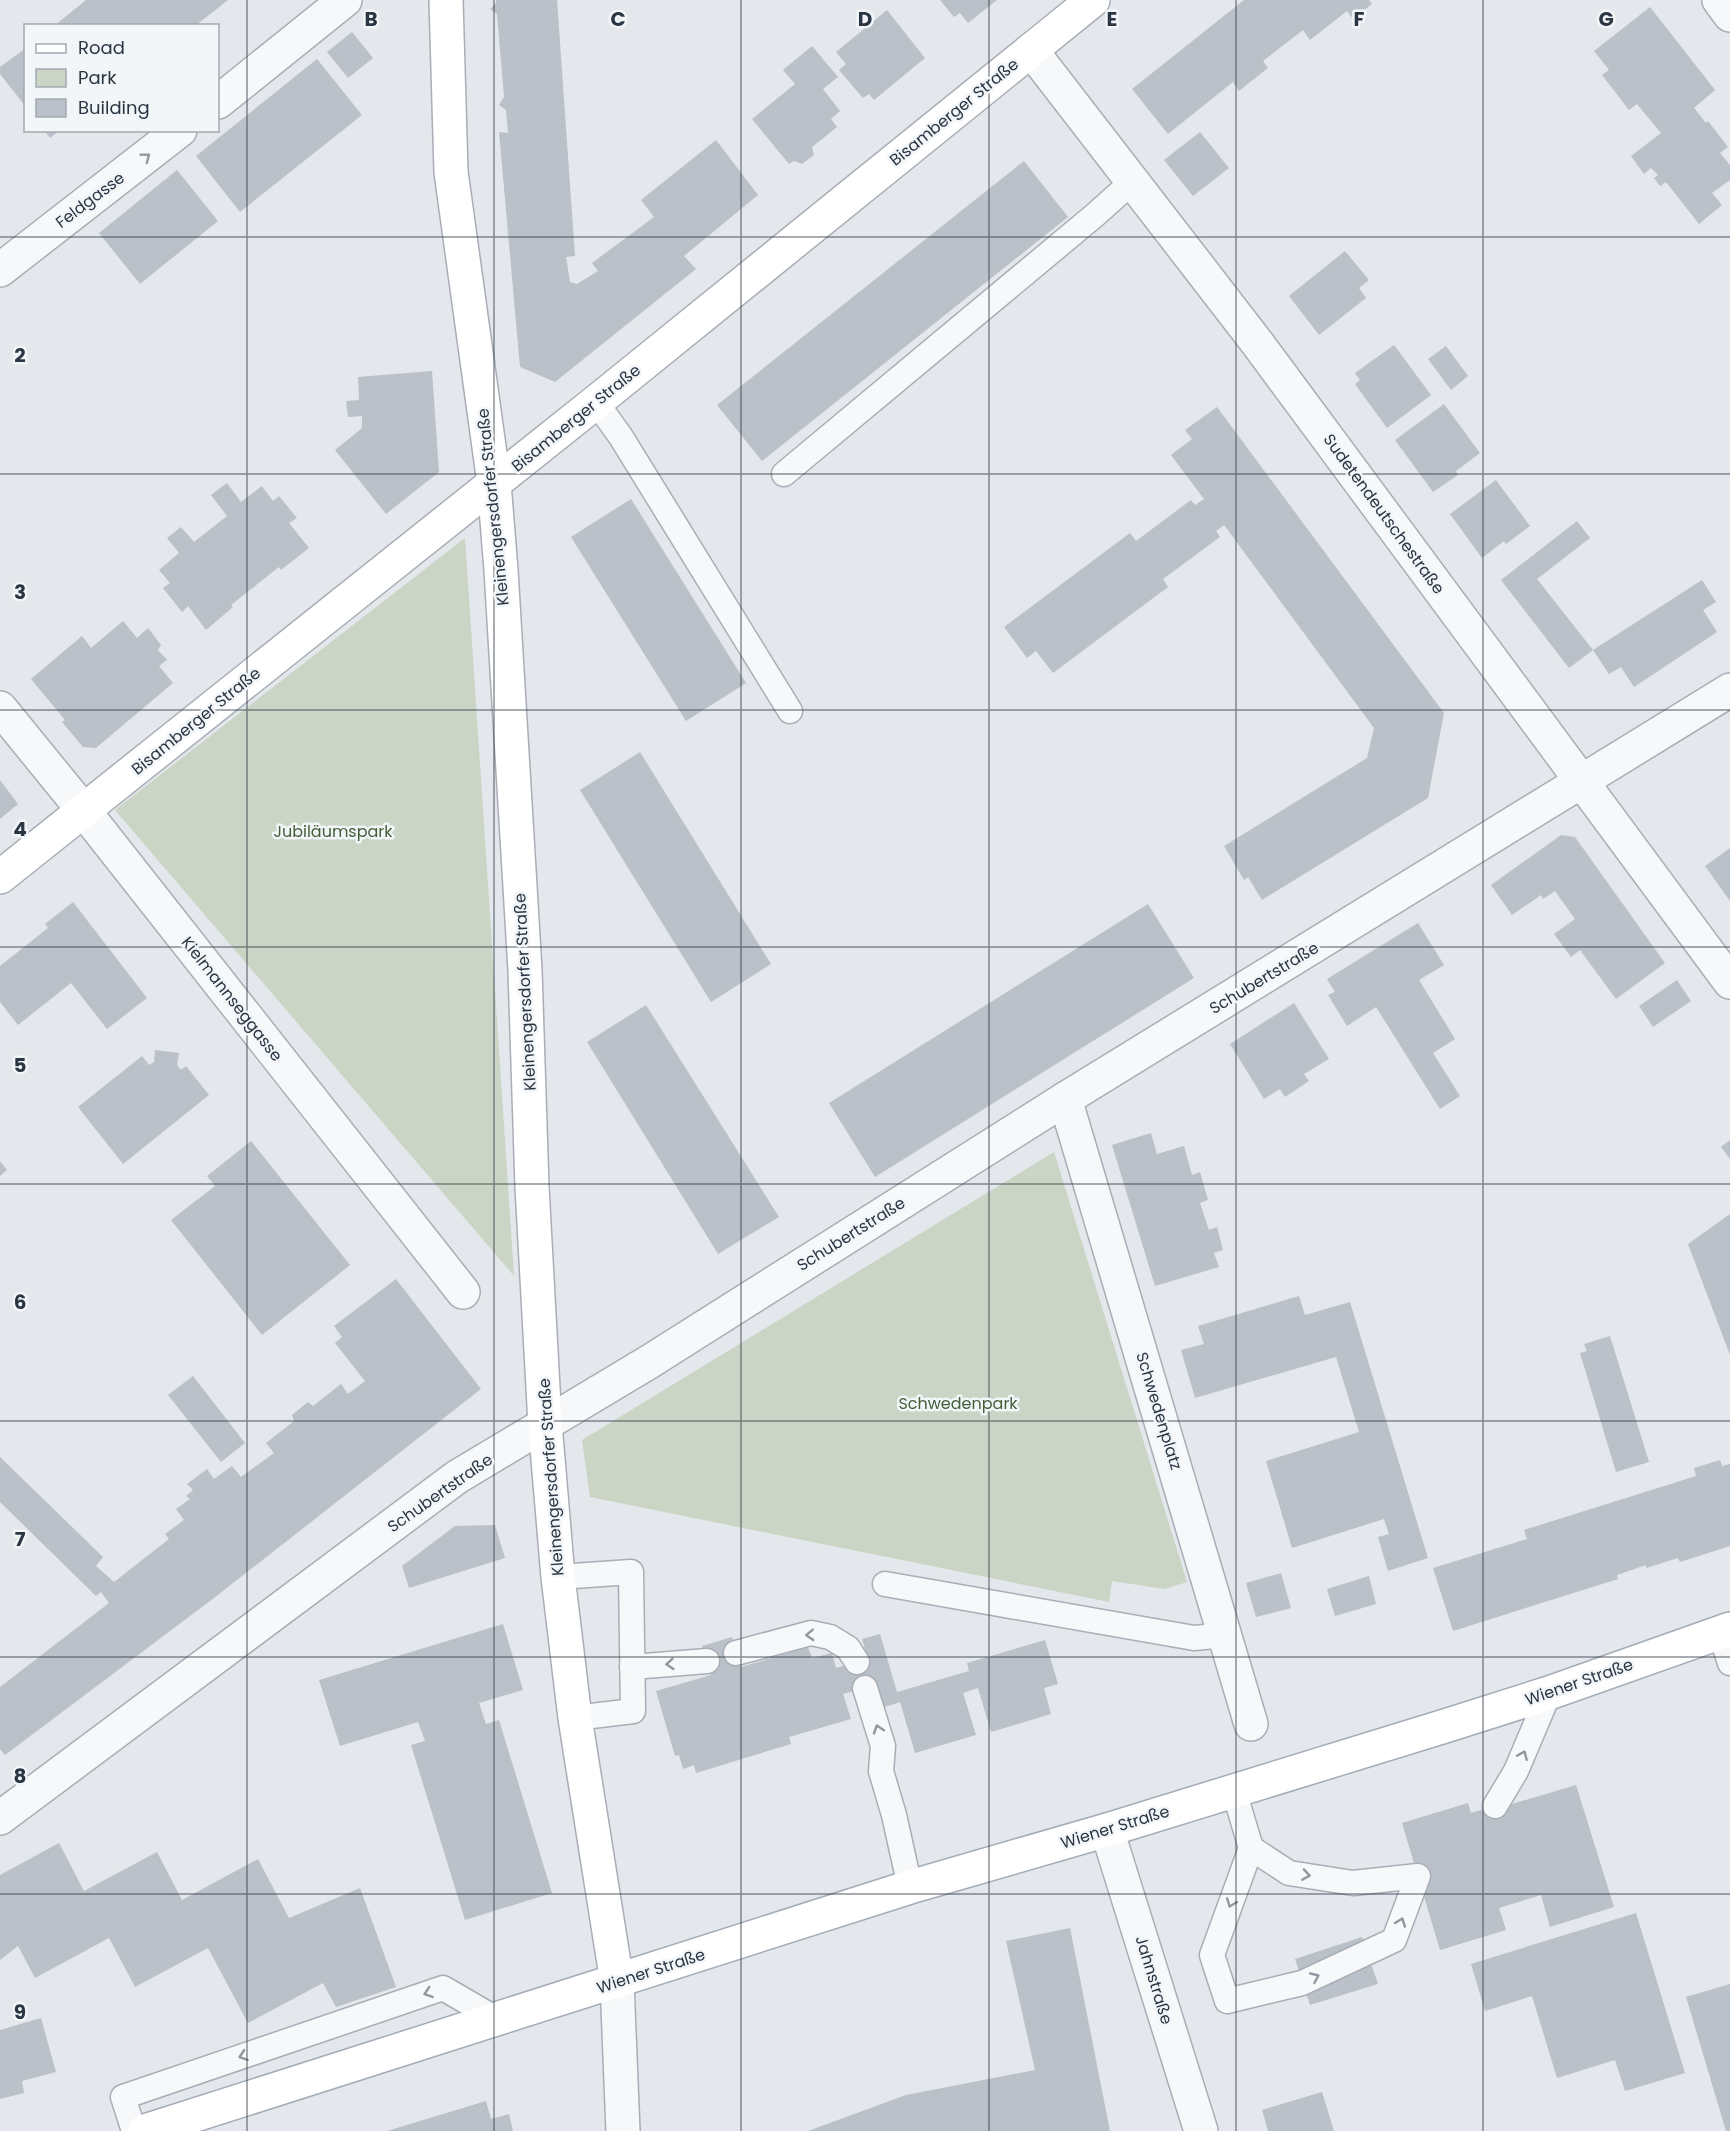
<svg xmlns="http://www.w3.org/2000/svg" width="1730" height="2131" font-family="Poppins,sans-serif">
	<rect width="100%" height="100%" fill="#e4e7eb"/>
	<g fill="#cad5c5">
		<polygon points="465,538 514,1276 115,810"/>
		<polygon points="1054,1152 1187,1582 1165,1589 1112,1581 1109,1602 590,1497 582,1440"/>
	</g>
	<g fill="#bbc1c9">
		<polygon points="86,0 228,0 195,26 54,26"/>
		<polygon points="496,0 557,0 575,256 566,257 570,282 577,284 598,271 592,263 654,217 641,200 716,140 758,195 684,256 696,269 555,382 520,367 499,132 508,133 506,110 499,105 504,97 497,14 490,9 496,3"/>
		<polygon points="940,0 997,0 968,23 960,13 954,17"/>
		<polygon points="1244,0 1369,0 1372,4 1353,19 1347,11 1310,40 1303,30 1263,61 1268,68 1239,91 1233,82 1168,134 1132,89"/>
		<polygon points="1650,7 1715,90 1694,108 1706,123 1708,121 1728,147 1720,153 1730,165 1730,180 1712,193 1722,205 1699,224 1666,182 1660,186 1654,178 1658,175 1651,168 1644,174 1631,156 1661,133 1637,104 1629,110 1602,75 1609,70 1594,51"/>
		<polygon points="887,10 925,58 874,100 869,94 863,98 839,70 846,64 836,52"/>
		<polygon points="352,32 373,58 348,78 327,52"/>
		<polygon points="812,46 838,77 823,89 840,111 831,119 837,127 812,147 814,155 802,164 794,161 789,164 752,119 795,84 783,70"/>
		<polygon points="26,48 26,107 0,74 0,67"/>
		<polygon points="317,59 362,115 240,212 196,156"/>
		<polygon points="44,130 60,130 50,138"/>
		<polygon points="1200,132 1229,168 1193,196 1164,160"/>
		<polygon points="1024,161 1068,217 762,461 717,405"/>
		<polygon points="177,170 218,221 140,284 99,233"/>
		<polygon points="1345,251 1369,280 1359,288 1366,298 1319,335 1289,296"/>
		<polygon points="1394,345 1431,395 1387,428 1355,384 1360,380 1355,373"/>
		<polygon points="1446,346 1468,376 1451,390 1428,359"/>
		<polygon points="432,371 439,472 386,514 335,450 362,428 362,416 348,417 346,401 359,400 358,377"/>
		<polygon points="1444,404 1480,453 1456,471 1458,475 1433,492 1395,440"/>
		<polygon points="1217,407 1444,713 1428,798 1262,900 1248,877 1244,880 1224,846 1367,758 1374,728 1224,525 1216,531 1220,537 1163,579 1168,587 1053,673 1036,651 1027,658 1004,627 1130,533 1136,541 1191,500 1195,505 1204,499 1171,455 1192,439 1185,430"/>
		<polygon points="1496,480 1530,526 1506,544 1504,541 1482,558 1450,514"/>
		<polygon points="227,483 241,502 262,486 273,501 279,496 297,518 289,523 309,548 281,570 279,567 231,605 233,607 206,630 188,606 182,612 163,588 170,583 159,570 179,553 167,538 181,527 194,542 227,516 211,495"/>
		<polygon points="631,499 746,683 686,721 571,537"/>
		<polygon points="1577,521 1590,538 1537,579 1593,650 1569,668 1501,580"/>
		<polygon points="1702,580 1716,602 1703,610 1717,632 1634,687 1621,667 1609,674 1593,650"/>
		<polygon points="123,621 137,638 148,628 161,645 158,650 167,660 159,666 173,683 96,748 83,747 62,722 65,720 31,679 82,636 91,648"/>
		<polygon points="640,752 771,964 711,1002 580,790"/>
		<polygon points="0,780 18,804 0,819"/>
		<polygon points="1561,835 1575,837 1665,963 1616,999 1580,950 1571,957 1554,934 1575,919 1555,891 1543,899 1541,895 1512,915 1491,885"/>
		<polygon points="1730,848 1730,901 1705,866"/>
		<polygon points="73,902 147,998 107,1029 71,983 18,1025 0,1002 0,966 48,928 45,924"/>
		<polygon points="1148,904 1194,978 875,1177 829,1103"/>
		<polygon points="1418,923 1444,965 1419,980 1455,1039 1433,1053 1460,1096 1440,1109 1376,1007 1347,1026 1328,995 1335,992 1327,979"/>
		<polygon points="1677,980 1691,1001 1653,1027 1639,1006"/>
		<polygon points="1294,1003 1329,1059 1304,1074 1309,1081 1285,1097 1280,1089 1264,1099 1230,1044"/>
		<polygon points="646,1005 779,1217 718,1254 587,1042"/>
		<polygon points="155,1050 179,1053 177,1065 181,1070 186,1066 209,1095 123,1164 78,1107 142,1056 149,1065 154,1062"/>
		<polygon points="1151,1133 1157,1154 1184,1146 1192,1175 1200,1172 1208,1200 1200,1203 1209,1230 1217,1227 1223,1250 1214,1253 1219,1267 1155,1286 1112,1145"/>
		<polygon points="1730,1140 1730,1159 1721,1147"/>
		<polygon points="251,1141 350,1265 262,1335 171,1220 215,1186 207,1176"/>
		<polygon points="0,1161 7,1170 0,1176"/>
		<polygon points="1730,1214 1730,1355 1688,1244"/>
		<polygon points="396,1279 481,1389 214,1598 5,1755 0,1749 0,1687 109,1603 101,1592 96,1596 0,1502 0,1457 103,1557 96,1566 114,1582 169,1539 165,1534 184,1520 176,1509 190,1499 186,1496 193,1490 187,1484 207,1469 214,1479 232,1466 241,1477 274,1453 266,1443 294,1421 292,1415 308,1402 313,1406 341,1384 348,1394 365,1381 335,1343 342,1337 334,1326"/>
		<polygon points="1299,1296 1305,1315 1350,1302 1428,1558 1388,1571 1378,1537 1389,1534 1384,1519 1292,1548 1266,1461 1359,1432 1336,1357 1195,1398 1181,1350 1204,1344 1198,1326"/>
		<polygon points="1610,1336 1649,1462 1616,1472 1580,1353 1587,1351 1584,1344"/>
		<polygon points="193,1376 245,1443 221,1462 168,1395"/>
		<polygon points="1720,1460 1722,1466 1730,1464 1730,1546 1680,1562 1678,1558 1646,1568 1646,1565 1617,1575 1618,1579 1453,1631 1433,1568 1527,1539 1524,1530 1696,1476 1694,1468"/>
		<polygon points="495,1525 505,1558 409,1588 402,1566 455,1526"/>
		<polygon points="1281,1573 1291,1608 1256,1617 1246,1583"/>
		<polygon points="1369,1576 1376,1604 1335,1616 1327,1589"/>
		<polygon points="503,1624 523,1690 479,1703 486,1724 499,1720 552,1893 465,1920 411,1745 425,1741 418,1722 340,1746 319,1680"/>
		<polygon points="880,1634 897,1692 969,1671 967,1663 1045,1640 1058,1684 1044,1688 1051,1714 991,1732 978,1688 963,1693 976,1735 915,1753 900,1702 882,1708 876,1685 843,1694 851,1719 789,1737 791,1744 696,1773 694,1765 683,1769 679,1755 675,1756 656,1691 711,1675 702,1646 732,1637 741,1667 808,1647 812,1658 832,1653 836,1668 868,1659 862,1639"/>
		<polygon points="1576,1785 1614,1907 1550,1927 1541,1895 1499,1908 1506,1930 1440,1950 1402,1823 1468,1803 1471,1813 1511,1801 1512,1804"/>
		<polygon points="59,1843 84,1891 157,1852 182,1900 258,1859 289,1918 360,1888 396,1987 336,2007 323,1983 248,2023 208,1948 135,1987 109,1938 35,1978 18,1946 0,1960 0,1875"/>
		<polygon points="1636,1913 1685,2073 1625,2091 1615,2060 1557,2078 1532,1996 1485,2011 1471,1964"/>
		<polygon points="1070,1928 1110,2131 808,2131 906,2095 1035,2070 1006,1941"/>
		<polygon points="1362,1937 1378,1984 1310,2005 1295,1959"/>
		<polygon points="1730,1984 1730,2131 1726,2131 1686,1997"/>
		<polygon points="41,2018 56,2072 22,2081 24,2093 0,2099 0,2030"/>
		<polygon points="1322,2092 1334,2131 1268,2131 1262,2110"/>
		<polygon points="486,2101 491,2119 509,2114 513,2131 387,2131"/>
	</g>
	<g fill="none" stroke-linecap="round" stroke-linejoin="round">
		<defs>
			<g id="lane">
				<polyline points="596,402 621,437 790,711"/>
				<polyline points="784,474 1095,215 1133,181"/>
				<polyline points="558,1577 631,1572 633,1711 575,1718"/>
				<polyline points="885,1584 1194,1638 1226,1635"/>
				<polyline points="1720,1632 1730,1663"/>
				<polyline points="736,1653 811,1633 830,1637 848,1648 857,1662"/>
				<polyline points="632,1667 707,1661"/>
				<polyline points="865,1688 883,1746 881,1771 894,1815 910,1887"/>
				<polyline points="1234,1791 1251,1848 1289,1873 1353,1883 1418,1876 1394,1940 1302,1983 1227,2001 1212,1955 1251,1848"/>
				<polyline points="1495,1806 1516,1771 1549,1693"/>
				<polyline points="134,2131 123,2097 443,1988 498,2020"/>
			</g>
			<g id="street">
				<polyline points="1719,0 1730,15"/>
				<polyline points="1031,50 1258,344 1730,982"/>
				<polyline points="218,102 345,0"/>
				<polyline points="0,270 180,130"/>
				<polyline points="0,708 84,811 463,1292"/>
				<polyline points="1065,1099 1251,1724"/>
				<polyline points="0,1818 457,1477 649,1362 1065,1099 1730,690"/>
				<polyline points="1107,1830 1201,2131"/>
				<polyline points="617,1982 623,2131"/>
			</g>
			<g id="secondary">
				<polyline points="446,0 451,172 494,483 501,570 525,970 532,1187 545,1424 558,1577 575,1718 617,1982"/>
				<polyline points="0,877 596,402 1093,0"/>
			</g>
			<polyline id="primary" points="145,2131 910,1887 1107,1830 1445,1726 1549,1693 1730,1629"/>
		</defs>
		<use href="#lane" stroke="#a9aeb6" stroke-width="27"/>
		<use href="#street" stroke="#a9aeb6" stroke-width="36"/>
		<use href="#secondary" stroke="#a9aeb6" stroke-width="36"/>
		<use href="#primary" stroke="#a3acb7" stroke-width="36"/>
		<use href="#lane" stroke="#f6f8f9" stroke-width="24"/>
		<use href="#street" stroke="#f6f8f9" stroke-width="33"/>
		<use href="#secondary" stroke="#fff" stroke-width="33"/>
		<use href="#primary" stroke="#fff" stroke-width="33"/>
	</g>
	<defs><path id="oneway-chevron" d="M-2-3.5L2.5 0L-2 3.5" fill="none" stroke-width="1.6" stroke-linecap="round" stroke-linejoin="round" transform="scale(1.5)"/></defs>
	<g stroke="#90979e">
		<use href="#oneway-chevron" transform="translate(146 157) rotate(-37)"/>
		<use href="#oneway-chevron" transform="translate(810 1635) rotate(177)"/>
		<use href="#oneway-chevron" transform="translate(670 1664) rotate(175)"/>
		<use href="#oneway-chevron" transform="translate(878 1729) rotate(-108)"/>
		<use href="#oneway-chevron" transform="translate(1523 1755) rotate(-67)"/>
		<use href="#oneway-chevron" transform="translate(1306 1875) rotate(9)"/>
		<use href="#oneway-chevron" transform="translate(1231 1903) rotate(110)"/>
		<use href="#oneway-chevron" transform="translate(1401 1922) rotate(-70)"/>
		<use href="#oneway-chevron" transform="translate(1315 1977) rotate(-24)"/>
		<use href="#oneway-chevron" transform="translate(428 1993) rotate(161)"/>
		<use href="#oneway-chevron" transform="translate(243 2056) rotate(161)"/>
	</g>
	<path fill="none" stroke="#2b3644" stroke-width="1.5" stroke-opacity="0.55" d="M247,0v2131M494,0v2131M741,0v2131M989,0v2131M1236,0v2131M1483,0v2131M0,237h1730M0,474h1730M0,710h1730M0,947h1730M0,1184h1730M0,1421h1730M0,1657h1730M0,1894h1730"/>
	<g text-anchor="middle" dominant-baseline="central" stroke-width="5" stroke-linejoin="round" paint-order="stroke">
		<g font-size="16" fill="#2b3644" stroke="#f3f6f8">
			<text transform="translate(954 112) rotate(-39)">Bisamberger Straße</text>
			<text transform="translate(90 200) rotate(-37)">Feldgasse</text>
			<text transform="translate(576 418) rotate(-39)">Bisamberger Straße</text>
			<text transform="translate(493 507) rotate(-96)">Kleinengersdorfer Straße</text>
			<text transform="translate(1384 514) rotate(54)">Sudetendeutschestraße</text>
			<text transform="translate(196 721) rotate(-39)">Bisamberger Straße</text>
			<text transform="translate(1264 978) rotate(-31)">Schubertstraße</text>
			<text transform="translate(525 992) rotate(-93)">Kleinengersdorfer Straße</text>
			<text transform="translate(232 999) rotate(52)">Kielmannseggasse</text>
			<text transform="translate(851 1234) rotate(-32)">Schubertstraße</text>
			<text transform="translate(1159 1411) rotate(73)">Schwedenplatz</text>
			<text transform="translate(551 1477) rotate(-94)">Kleinengersdorfer Straße</text>
			<text transform="translate(440 1493) rotate(-35)">Schubertstraße</text>
			<text transform="translate(1579 1682) rotate(-19)">Wiener Straße</text>
			<text transform="translate(1115 1827) rotate(-17)">Wiener Straße</text>
			<text transform="translate(651 1971) rotate(-18)">Wiener Straße</text>
			<text transform="translate(1154 1980) rotate(73)">Jahnstraße</text>
		</g>
		<g font-size="16" fill="#435f39" stroke="#f3f6f8">
			<text x="333" y="831">Jubiläumspark</text>
			<text x="958" y="1403">Schwedenpark</text>
		</g>
	</g>
	<g font-size="20" text-anchor="middle" font-weight="bold" fill="#2b3644" stroke="#f3f6f8" stroke-width="5" stroke-linejoin="round" paint-order="stroke">
		<text x="371" y="26">B</text>
		<text x="618" y="26">C</text>
		<text x="865" y="26">D</text>
		<text x="1112" y="26">E</text>
		<text x="1359" y="26">F</text>
		<text x="1606" y="26">G</text>
		<text x="20" y="362">2</text>
		<text x="20" y="599">3</text>
		<text x="20" y="836">4</text>
		<text x="20" y="1072">5</text>
		<text x="20" y="1309">6</text>
		<text x="20" y="1546">7</text>
		<text x="20" y="1783">8</text>
		<text x="20" y="2019">9</text>
	</g>
	<rect x="24" y="24" width="195" height="108" fill="#f3f6f8" stroke="#a3a9b0" stroke-width="1.5"/>
	<rect x="36" y="44" width="30" height="9" fill="#ffffff" stroke="#a3a9b0" stroke-width="1.5"/>
	<text x="78" y="54" font-size="18" fill="#2b3644">Road</text>
	<rect x="36" y="69" width="30" height="18" fill="#cad5c5" stroke="#a3a9b0" stroke-width="1.5"/>
	<text x="78" y="84" font-size="18" fill="#2b3644">Park</text>
	<rect x="36" y="99" width="30" height="18" fill="#bbc1c9" stroke="#a3a9b0" stroke-width="1.5"/>
	<text x="78" y="114" font-size="18" fill="#2b3644">Building</text>
</svg>
